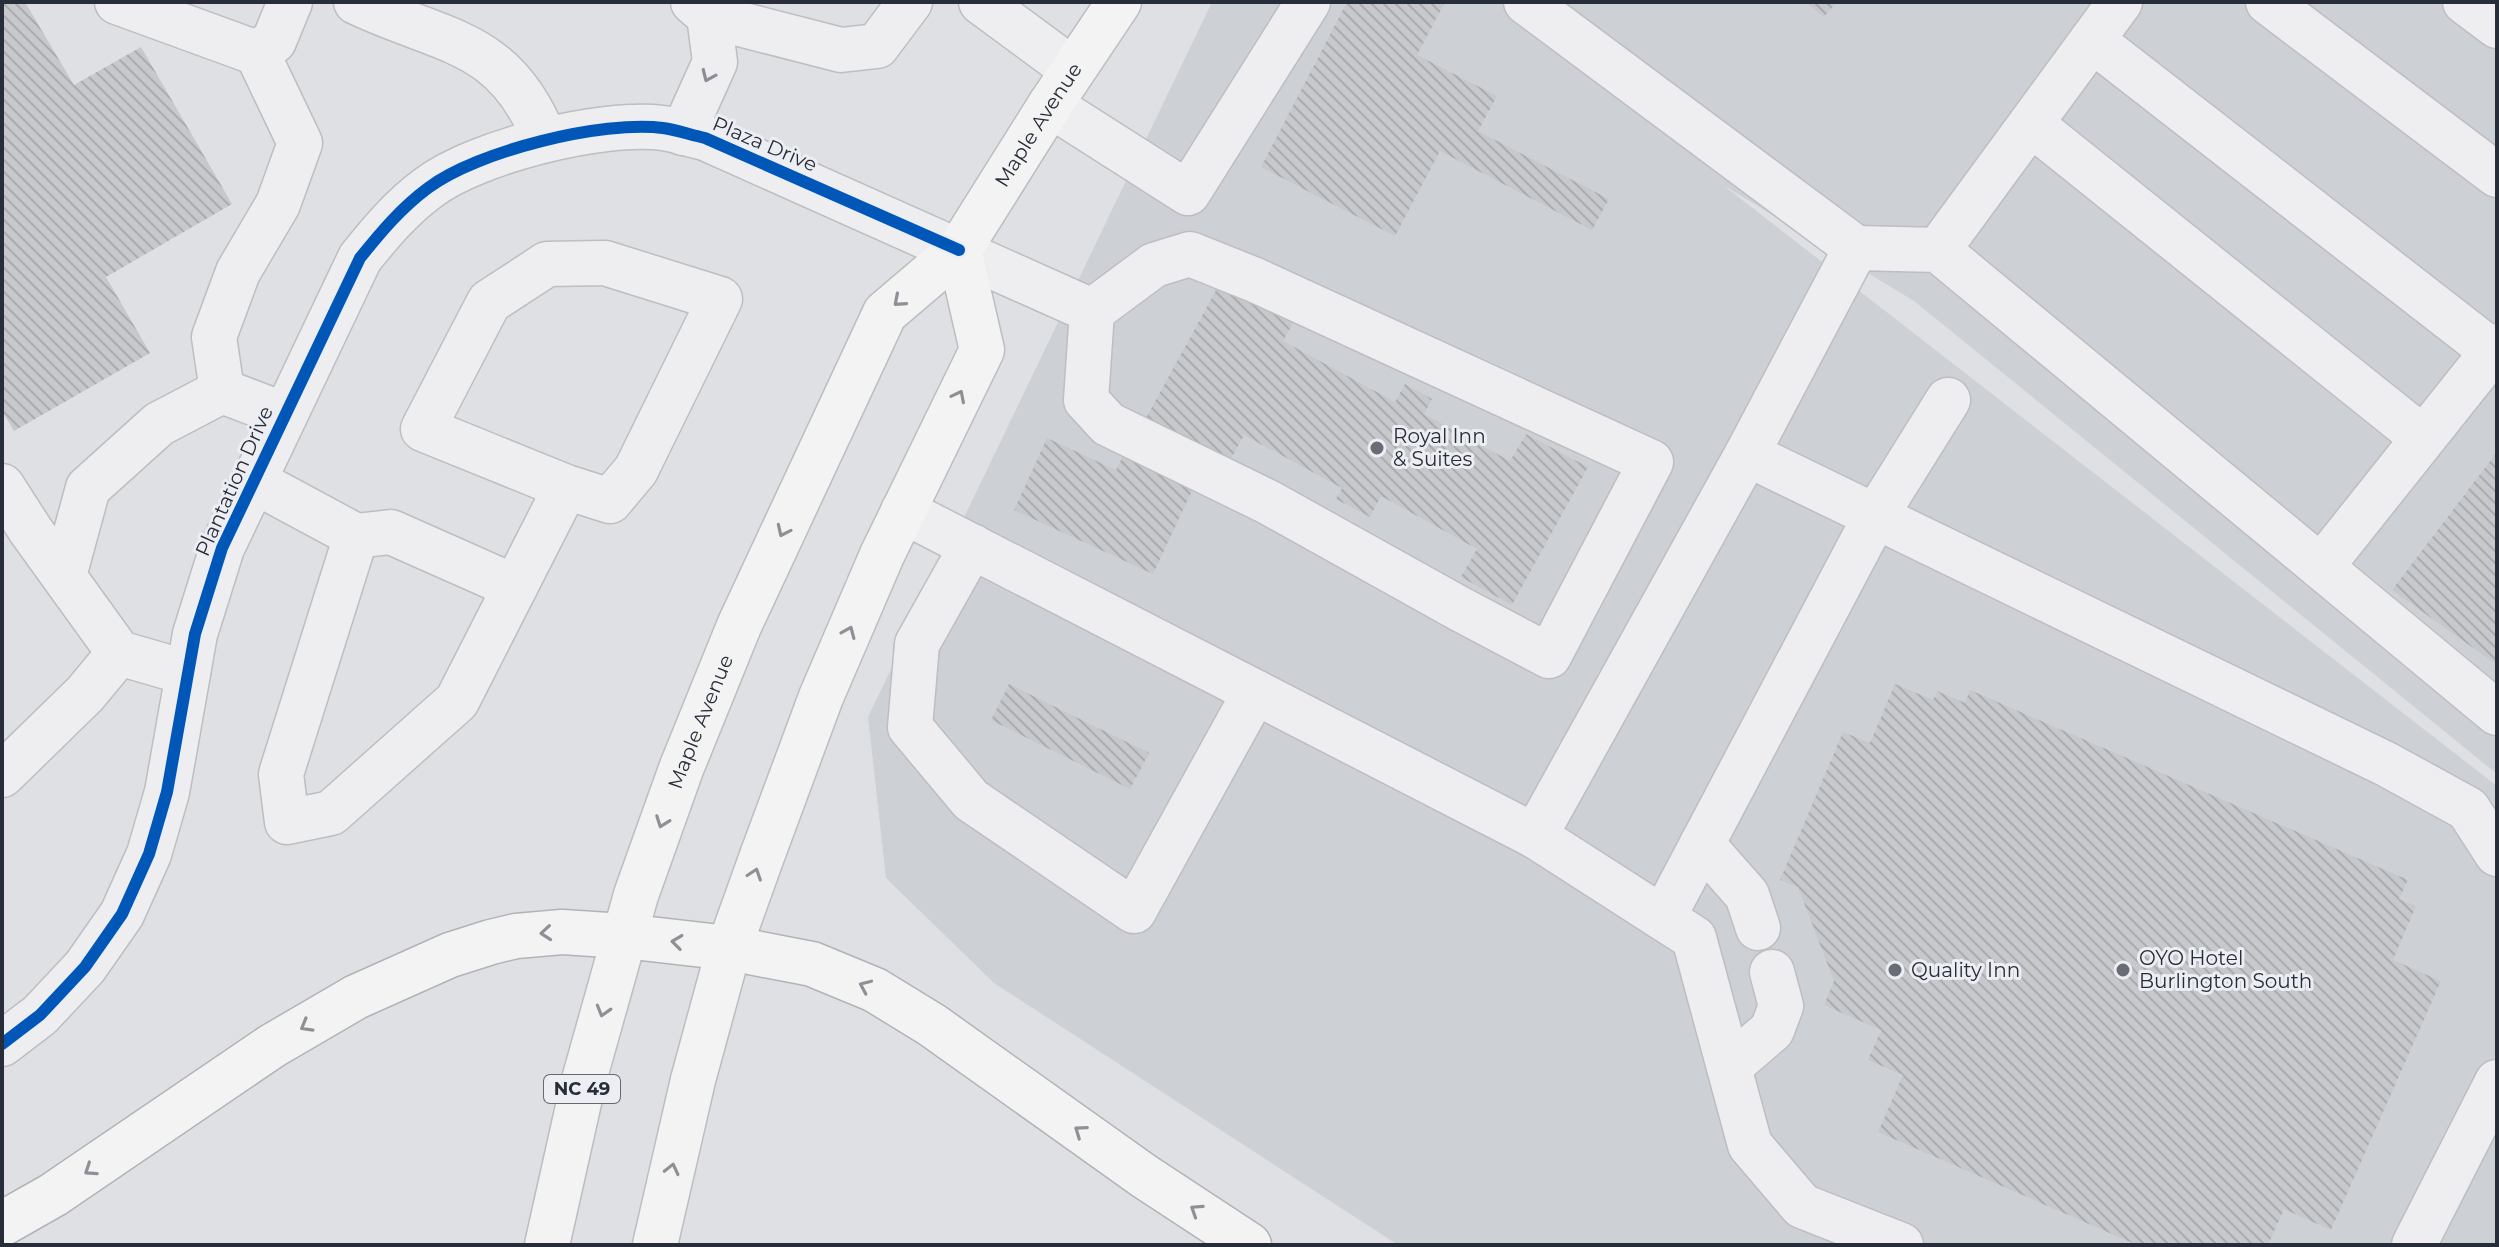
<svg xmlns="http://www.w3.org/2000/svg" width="2499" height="1247" font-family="Montserrat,sans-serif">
	<defs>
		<pattern id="building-back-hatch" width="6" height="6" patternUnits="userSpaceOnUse" patternTransform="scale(2)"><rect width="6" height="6" fill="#c7c8cb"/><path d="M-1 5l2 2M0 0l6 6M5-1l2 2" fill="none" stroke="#abacaf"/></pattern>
	</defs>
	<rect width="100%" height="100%" fill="#dfe0e3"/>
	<polygon fill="#cdd0d5" points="1212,2 2497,2 2497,774 1914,301 1723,185 2497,786 2497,1245 1398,1245 994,983 886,878 868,717"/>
	<g fill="url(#building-back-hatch)">
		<polygon points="2,2 25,2 74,85 141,47 232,204 106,277 150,353 14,431 2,411"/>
		<polygon points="1347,2 1439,2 1444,4 1417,55 1497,96 1478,131 1609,199 1592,230 1440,151 1395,236 1261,167"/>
		<polygon points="1805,2 1837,2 1824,17"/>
		<polygon points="1225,274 1298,314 1283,341 1395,402 1405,384 1432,399 1424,414 1510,461 1526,434 1588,467 1512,605 1461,577 1477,549 1381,496 1370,517 1336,499 1342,488 1244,435 1224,471 1141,427"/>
		<polygon points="1047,438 1116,470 1128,446 1198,478 1153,574 1014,510"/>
		<polygon points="2497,452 2497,665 2392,590"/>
		<polygon points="1009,684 1149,753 1130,789 991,720"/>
		<polygon points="1895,684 1933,700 1937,691 1965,703 1970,690 2408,880 2399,899 2416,906 2393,960 2441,981 2331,1230 2284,1209 2268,1245 2137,1245 1878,1132 1903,1075 1868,1060 1881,1030 1824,1005 1834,981 1798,887 1780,880 1843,732 1870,743"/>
	</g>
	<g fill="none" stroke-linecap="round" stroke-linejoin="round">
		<defs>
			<g id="minor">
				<polyline points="117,2 257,53 274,41 290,2"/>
				<path d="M356,2c86,41 149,36 189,138"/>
				<polyline points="693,2 709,16 841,50 877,46 910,2"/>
				<polyline points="981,2 1073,70"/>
				<polyline points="1526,2 1856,248 1747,454 2386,764 2468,809 2497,854"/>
				<polyline points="2268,2 2497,175"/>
				<polyline points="2465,2 2497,26"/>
				<polyline points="2092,40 2493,352"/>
				<polyline points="1050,105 1188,193 1308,2"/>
				<polyline points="2031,124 2423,438"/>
				<polyline points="683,133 715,62 709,16"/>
				<polyline points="1856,248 1938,250 2321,567"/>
				<polyline points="1938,250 2120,2"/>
				<polygon points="1190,254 1255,280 1651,462 1549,656 1460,609 1268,502 1108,424 1086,400 1092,311 1154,265"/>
				<polyline points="2497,346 2321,567 2497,713"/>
				<polyline points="222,391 214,337 238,272 278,204 300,143 257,53"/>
				<polyline points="254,481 356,536 281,774 287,822 331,813 457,701 566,487 610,501 636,470 720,299 605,263 547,264 489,302 423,429 566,487"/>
				<polyline points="2,486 31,531 119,653 188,673"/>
				<polyline points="903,511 1535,836 1694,938 1750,1145 1802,1206 1901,1245"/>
				<polyline points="356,536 391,532 515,587"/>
				<polyline points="972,546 917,644 910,727 971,800 1134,911 1255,692"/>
				<polyline points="64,576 88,488 159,424 222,391 285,415"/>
				<polyline points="2,775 85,694 119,653"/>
				<polyline points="1535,836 1747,454"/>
				<polyline points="1702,844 1747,895 1758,928"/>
				<polyline points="1663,918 1875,517 1948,400"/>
				<path d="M2,1044l38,-29 45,-48 37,-53 27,-60 18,-62 28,-158 27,-86 138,-290c21,-26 41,-50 68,-70 49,-37 175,-68 235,-60 14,2 28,7 42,10l387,173"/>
				<polyline points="1729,1067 1772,1030 1781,1006 1772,972"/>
				<polyline points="2414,1245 2497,1082"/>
			</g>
			<g id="major">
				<path id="s1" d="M547,1245l37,-165 52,-185 45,-126 58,-143 146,-313 74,-63 91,-145 69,-103"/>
				<polyline points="655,1245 693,1080 729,948 762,856 821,697 882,555 982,350 959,250"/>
			</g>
			<polyline id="highway" points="2,1224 53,1195 272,1046 356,997 450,955 491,942 516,936 562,932 624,936 729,948 812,964 875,990 932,1025 1144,1176 1249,1245"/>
		</defs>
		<use href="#minor" stroke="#bdbec1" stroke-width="47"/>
		<use href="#major" stroke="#bbbdc0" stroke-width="47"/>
		<use href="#highway" stroke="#b1b3b7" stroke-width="47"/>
		<use href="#minor" stroke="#eeeef0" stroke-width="44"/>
		<use href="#major" stroke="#f3f3f4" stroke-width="44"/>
		<use href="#highway" stroke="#f3f3f4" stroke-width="44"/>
		<defs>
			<path id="cycleway" d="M2,1044l38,-29 45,-48 37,-53 27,-60 18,-62 28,-158 27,-86 138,-290c21,-26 41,-50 68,-70 49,-37 175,-68 235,-60 14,2 28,7 42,10l254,112"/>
		</defs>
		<use href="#cycleway" stroke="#eceef3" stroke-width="17"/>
		<use href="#cycleway" stroke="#0057b8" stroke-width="12"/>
	</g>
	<defs><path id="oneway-chevron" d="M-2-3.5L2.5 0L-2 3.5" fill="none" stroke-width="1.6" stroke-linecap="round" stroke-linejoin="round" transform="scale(2)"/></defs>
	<use stroke="#8b8e94" href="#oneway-chevron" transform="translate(708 76) rotate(114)"/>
	<g stroke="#8e9096">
		<use href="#oneway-chevron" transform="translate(899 301) rotate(139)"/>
		<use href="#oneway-chevron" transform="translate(959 396) rotate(-63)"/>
		<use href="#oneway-chevron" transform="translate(783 531) rotate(115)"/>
		<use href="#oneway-chevron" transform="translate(849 632) rotate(-67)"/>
		<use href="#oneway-chevron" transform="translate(662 822) rotate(110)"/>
		<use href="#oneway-chevron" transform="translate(755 874) rotate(-71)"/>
		<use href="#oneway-chevron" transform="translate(546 933) rotate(175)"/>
		<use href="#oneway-chevron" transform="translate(677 942) rotate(-173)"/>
		<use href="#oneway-chevron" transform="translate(865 986) rotate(-156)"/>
		<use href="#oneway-chevron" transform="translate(603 1011) rotate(106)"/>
		<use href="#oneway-chevron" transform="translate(306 1026) rotate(150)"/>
		<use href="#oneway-chevron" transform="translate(1080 1131) rotate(-145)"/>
		<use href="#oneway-chevron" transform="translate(672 1169) rotate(-77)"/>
		<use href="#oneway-chevron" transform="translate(90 1170) rotate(146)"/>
		<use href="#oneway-chevron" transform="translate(1196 1210) rotate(-147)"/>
	</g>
	<g fill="#686c74" stroke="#eceef3" stroke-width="3">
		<circle cx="1377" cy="448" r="8"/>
		<circle cx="1895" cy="970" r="8"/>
		<circle cx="2123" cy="970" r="8"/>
	</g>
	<g text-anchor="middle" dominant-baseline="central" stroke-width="6" stroke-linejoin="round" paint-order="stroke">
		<rect fill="#eceef3" stroke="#636871" stroke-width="2" x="544" y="1075" width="76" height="28" rx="6"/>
		<g font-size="18" font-weight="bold" fill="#282e39">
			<text x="582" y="1089">NC 49</text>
		</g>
		<g font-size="20" fill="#282e39" stroke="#eceef3">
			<text stroke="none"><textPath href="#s1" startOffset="1240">Maple Avenue</textPath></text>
			<text transform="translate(765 144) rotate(23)">Plaza Drive</text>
			<text transform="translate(234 481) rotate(-66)">Plantation Drive</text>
			<text stroke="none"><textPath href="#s1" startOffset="546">Maple Avenue</textPath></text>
		</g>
		<g font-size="20" fill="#282e39" stroke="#eceef3" text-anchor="start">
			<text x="1393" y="436">Royal Inn<tspan x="1393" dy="23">&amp; Suites</tspan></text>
			<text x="2139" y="958">OYO Hotel<tspan x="2139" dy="23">Burlington South</tspan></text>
			<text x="1911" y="970">Quality Inn</text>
		</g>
	</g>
	<rect width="2499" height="1247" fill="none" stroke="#282e39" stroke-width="8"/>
</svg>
